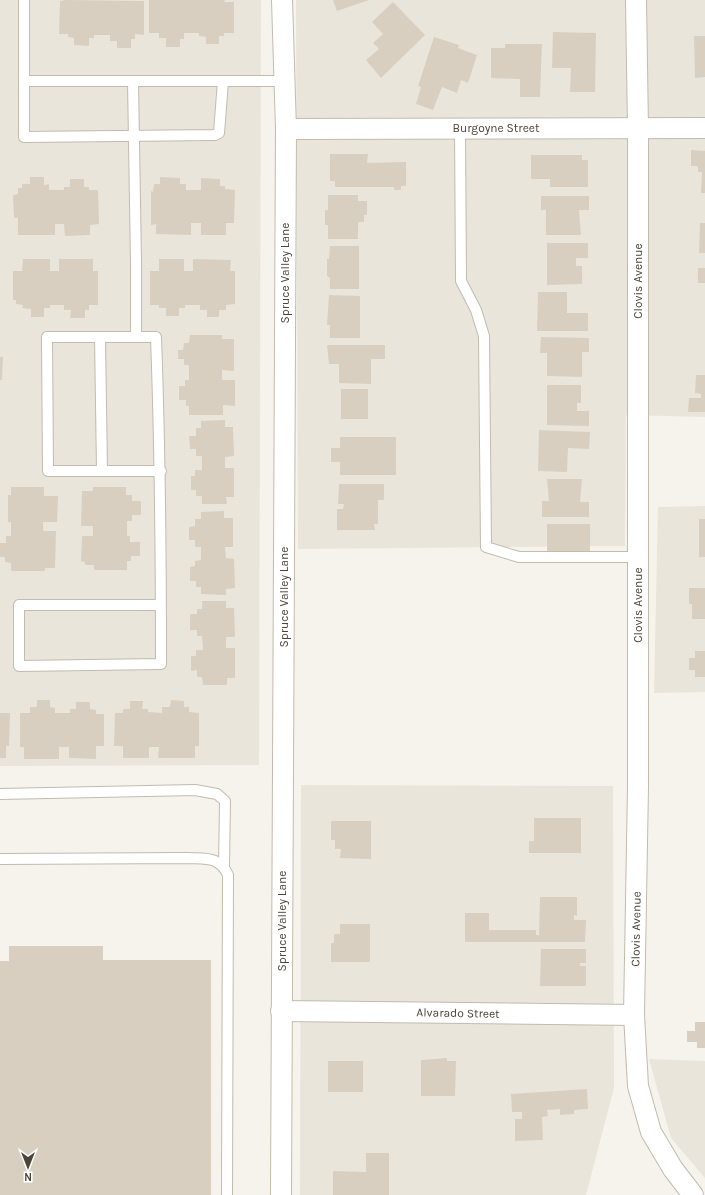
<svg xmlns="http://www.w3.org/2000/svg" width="705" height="1195" font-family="Karla,sans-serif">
	<rect width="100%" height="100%" fill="#f6f3ec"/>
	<g fill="#eae5da">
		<polygon points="0,0 261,0 259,765 0,766"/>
		<polygon points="296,0 705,0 705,417 626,415 625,546 298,549"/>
		<polygon points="705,506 705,692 654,693 658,507"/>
		<polygon points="301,785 613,786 614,1088 586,1195 300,1195"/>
		<polygon points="649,1059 705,1061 705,1178 671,1138"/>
	</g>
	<g fill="#d8cfc1">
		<polygon points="66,0 144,1 144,35 135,34 135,39 131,39 131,48 117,48 117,41 110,41 110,35 94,35 94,38 89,38 89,46 74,45 74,38 68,37 68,34 59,34 60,1"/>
		<polygon points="149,0 225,0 224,2 234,2 234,33 224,33 224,36 219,36 219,44 206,44 206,37 199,36 199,33 184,33 184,39 180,39 180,47 166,47 166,38 159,38 159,33 149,33"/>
		<polygon points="333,0 369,0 337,11"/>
		<polygon points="393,2 425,35 381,78 366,60 379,49 373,43 383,34 372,22"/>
		<polygon points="553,32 596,33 595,92 570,92 571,68 552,68"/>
		<polygon points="694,36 705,36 705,77 695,78"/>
		<polygon points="434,37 459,45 458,48 477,55 468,83 461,80 457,93 442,87 433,110 416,104 421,87 418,86"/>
		<polygon points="505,44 542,44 540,97 520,97 520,79 491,78 491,48 505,48"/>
		<polygon points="691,150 705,151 705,193 701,193 702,172 698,172 698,166 691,166"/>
		<polygon points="330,154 368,154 367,163 406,162 406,186 401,186 401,190 394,190 394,187 335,187 335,181 330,181"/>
		<polygon points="531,155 582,155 582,160 588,160 588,187 550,187 550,179 531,179"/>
		<polygon points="30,177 44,177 44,185 49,184 49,190 64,190 64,187 70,187 70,179 84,179 84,187 89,187 89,190 98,190 99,224 90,225 90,235 65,236 64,224 55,224 55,235 18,235 18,218 14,218 13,195 18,194 18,188 22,188 22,184 30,184"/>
		<polygon points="160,177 180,178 180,184 186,184 186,190 201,190 201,178 220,179 220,186 225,186 225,189 235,190 234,223 226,223 226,235 201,235 201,223 191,223 191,235 156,234 156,224 151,225 151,191 153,192 154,184 160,184"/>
		<polygon points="328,195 358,195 358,201 367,201 367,215 364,215 364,222 358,222 358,239 328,239 328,225 325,225 325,210 328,210"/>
		<polygon points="541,196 589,196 589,210 579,210 581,235 546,235 546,210 541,210"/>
		<polygon points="700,223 705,223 705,253 699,253"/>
		<polygon points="547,243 588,243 588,258 576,258 576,266 582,266 582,284 547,285"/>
		<polygon points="330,246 359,246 359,289 330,289 330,278 327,276 327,259 329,259"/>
		<polygon points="23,259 50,259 50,271 59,271 59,259 93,259 93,271 98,271 98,305 89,305 89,310 85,310 85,318 70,318 71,310 64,310 64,305 50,305 50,308 44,308 44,317 31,317 31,309 22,308 23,305 16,304 16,300 13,300 13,271 22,271"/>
		<polygon points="159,259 184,259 184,271 193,271 193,259 231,260 230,271 235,271 235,304 226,305 226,310 219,310 219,317 207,317 207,310 200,310 200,305 185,305 185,308 179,308 179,316 166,316 166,308 159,308 159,305 150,305 150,271 159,271"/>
		<rect x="698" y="268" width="7" height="15"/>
		<polygon points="538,292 567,292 567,313 588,313 588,331 537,331"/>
		<polygon points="329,295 360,296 360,338 330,338 330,325 327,325"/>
		<polygon points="190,335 222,335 222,339 234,339 234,371 222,370 222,380 235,380 235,406 223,405 223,415 189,415 189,406 186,406 186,400 179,400 179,386 185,386 185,380 189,380 189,365 184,365 184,359 178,359 178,350 183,350 184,343 189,343"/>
		<polygon points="541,337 589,338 589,352 582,352 582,377 547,376 547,353 540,353"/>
		<polygon points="327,345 385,345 385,359 371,359 371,384 339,383 339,364 329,364"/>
		<polygon points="0,357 3,357 2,380 0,380"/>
		<polygon points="696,375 705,375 705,412 688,412 689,398 701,398 701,394 695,393"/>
		<polygon points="547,385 581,385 581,403 577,403 577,411 589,411 589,426 547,425"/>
		<rect x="341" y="389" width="27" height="30"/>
		<polygon points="225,420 225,427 233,427 234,456 225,457 225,468 234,468 234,497 226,497 227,504 202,504 202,496 196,496 196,490 191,490 191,476 195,476 195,470 202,470 202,456 196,456 196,449 190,449 189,436 196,436 196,428 201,428 201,421"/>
		<polygon points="539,430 590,432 589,449 568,448 567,472 538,471"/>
		<polygon points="340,437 396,437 396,475 340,475 340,462 331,462 331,448 340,448"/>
		<polygon points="547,479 582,479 580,502 589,502 589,517 542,517 542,501 549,501"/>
		<polygon points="339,484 384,484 384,500 378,500 378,524 374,524 375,530 337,530 337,509 343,509 344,504 338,504"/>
		<polygon points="11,487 44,487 44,496 58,496 57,522 43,522 43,531 56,531 55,568 45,568 45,571 11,571 11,563 5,562 5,557 0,557 0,543 6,543 6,536 11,536 11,522 8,522 8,495 11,495"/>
		<polygon points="93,487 126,487 126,495 132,495 132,501 141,501 141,515 132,515 132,521 127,521 127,536 130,536 130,542 140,542 140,556 131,556 131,561 127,561 127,570 94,570 94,565 85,565 85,562 81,561 82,536 93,536 93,526 81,526 82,491 93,491"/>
		<polygon points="224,511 224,518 233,518 233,547 225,547 226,558 234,559 235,588 226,589 226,595 201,594 201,587 196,587 196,581 190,581 190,567 195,566 195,561 201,560 201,547 195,547 195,540 189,540 189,527 195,526 195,519 201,519 201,512"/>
		<rect x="699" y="519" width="6" height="38"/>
		<rect x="547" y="524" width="43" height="27"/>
		<polygon points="689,588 705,588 705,619 692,619 692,604 689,604"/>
		<polygon points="202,601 226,601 226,608 234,608 235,637 226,637 226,648 235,648 235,678 227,678 227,685 203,685 202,677 197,677 197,670 191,671 191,656 196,656 196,650 203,650 202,636 197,636 197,630 190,630 190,614 197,614 197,609 202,609"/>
		<polygon points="695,651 705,651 705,677 695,677 695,670 689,670 689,658 695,658"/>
		<polygon points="37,700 50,700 50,707 55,708 55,713 70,713 70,709 76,709 76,702 90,702 90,709 96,710 96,714 104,714 104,746 96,746 96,759 69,758 69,747 59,747 59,759 24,759 24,747 20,747 20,713 30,713 30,707 37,707"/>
		<polygon points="171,700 184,701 184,707 189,707 189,712 199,713 199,746 195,746 195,758 158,758 159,747 149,747 149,758 123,758 123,746 114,746 115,713 123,713 123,709 130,709 130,701 143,701 142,709 148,709 148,712 162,713 162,707 170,707"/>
		<polygon points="0,713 10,713 9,746 6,746 6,758 0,758"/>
		<polygon points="534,818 581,818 581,853 529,853 529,841 534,841"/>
		<polygon points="331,821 371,821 371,859 340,858 341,849 335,849 335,840 331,840"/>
		<polygon points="540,897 577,897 577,916 574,915 574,920 586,920 585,942 465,942 465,913 489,913 489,930 536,930 536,935 539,935"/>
		<polygon points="340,924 370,924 370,962 331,962 331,943 334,943 334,934 340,934"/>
		<polygon points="9,946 103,946 103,960 211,960 211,1195 0,1195 0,961 9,961"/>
		<polygon points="541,949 586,949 586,963 580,963 580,966 586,966 586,986 540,986"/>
		<polygon points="695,1022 705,1022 705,1048 697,1048 697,1042 687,1042 687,1031 695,1031"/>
		<polygon points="447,1058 447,1061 456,1061 455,1096 421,1096 421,1060"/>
		<rect x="328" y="1061" width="35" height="31"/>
		<polygon points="587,1089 588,1109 574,1110 574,1114 560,1115 560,1109 547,1110 548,1116 542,1117 543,1140 515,1141 515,1119 522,1119 522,1112 512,1112 511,1094"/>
		<polygon points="366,1153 389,1153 389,1195 333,1195 333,1171 366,1172"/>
	</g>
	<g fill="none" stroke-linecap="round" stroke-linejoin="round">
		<defs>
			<g id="service">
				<polyline points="24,0 24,137 215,135 219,133 223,81"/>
				<polyline points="24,81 133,81"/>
				<polyline points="460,128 461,281 476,310 484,336 486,547 519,557 638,557"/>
				<polyline points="100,337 102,471"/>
				<polyline points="136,337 47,337 48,471 161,471"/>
				<path d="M161,605h-142v61l142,-2c0,-109 -1,-218 -5,-327h-20v-75l-3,-181h151"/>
				<polyline points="0,794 195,790 217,794 225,801 224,866"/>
				<path d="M0,859l188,-1c18,1 31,-2 40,17l-1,320"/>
			</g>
			<g id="minor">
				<polyline points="636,0 638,129 638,786 634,1015 638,1086 651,1132 673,1169 693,1195"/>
				<polyline points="286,129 705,128"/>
				<polyline points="281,1011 634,1015"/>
				<polyline points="281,1195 286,129 282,0"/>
			</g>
		</defs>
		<use href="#service" stroke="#c2bbae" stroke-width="12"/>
		<use href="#minor" stroke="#c2bbae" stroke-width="22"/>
		<use href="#service" stroke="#fff" stroke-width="10"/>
		<use href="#minor" stroke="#fff" stroke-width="20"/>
	</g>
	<g text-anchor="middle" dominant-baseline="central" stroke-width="4" stroke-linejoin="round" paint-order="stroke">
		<g font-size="12" fill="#4b4439" stroke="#fff">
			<text x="496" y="128">Burgoyne Street</text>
			<text transform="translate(285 273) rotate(-90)">Spruce Valley Lane</text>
			<text transform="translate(638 281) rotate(-90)">Clovis Avenue</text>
			<text transform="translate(284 597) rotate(-90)">Spruce Valley Lane</text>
			<text transform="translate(638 605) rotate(-90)">Clovis Avenue</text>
			<text transform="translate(282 921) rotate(-90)">Spruce Valley Lane</text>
			<text transform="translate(636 929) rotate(-89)">Clovis Avenue</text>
			<text transform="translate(458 1013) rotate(1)">Alvarado Street</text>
		</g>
	</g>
	<g transform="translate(28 1167) rotate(180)" stroke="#ffffff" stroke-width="3" paint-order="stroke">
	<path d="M0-3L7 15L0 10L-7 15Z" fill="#4b4439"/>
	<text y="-6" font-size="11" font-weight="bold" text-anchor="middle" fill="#4b4439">N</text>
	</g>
</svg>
